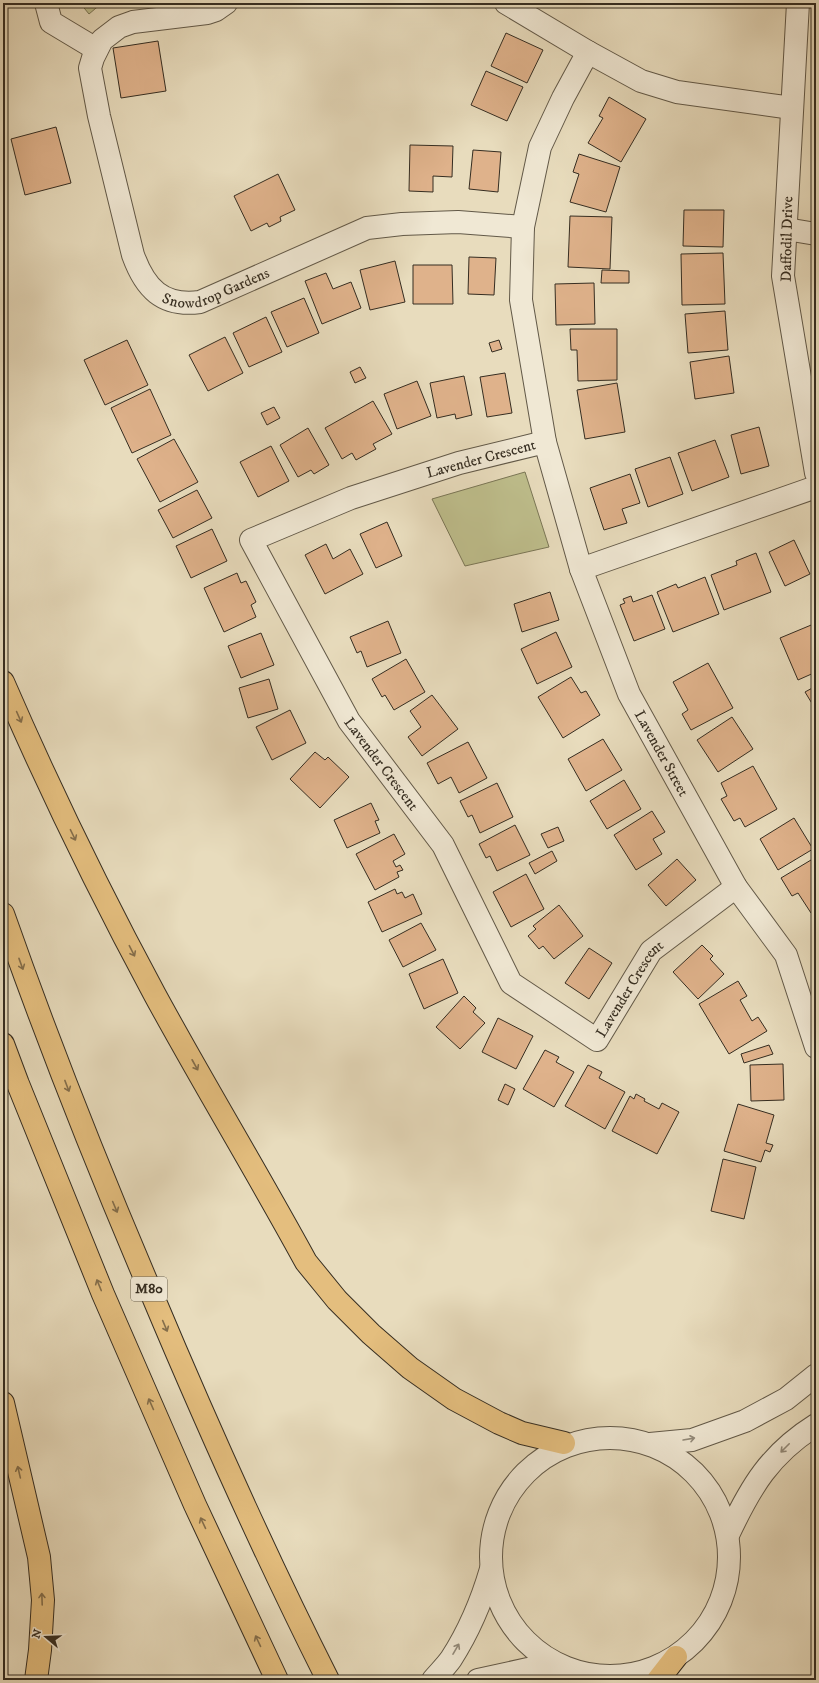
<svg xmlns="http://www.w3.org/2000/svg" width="819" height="1683" font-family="'IM FELL DW Pica',serif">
	<rect width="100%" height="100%" fill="#e8dcbd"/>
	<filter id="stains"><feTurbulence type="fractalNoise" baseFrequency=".005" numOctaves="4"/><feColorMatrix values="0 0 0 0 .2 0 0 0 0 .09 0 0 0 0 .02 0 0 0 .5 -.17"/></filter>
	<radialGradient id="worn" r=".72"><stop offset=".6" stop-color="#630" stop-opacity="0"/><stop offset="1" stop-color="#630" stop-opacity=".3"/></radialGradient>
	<g fill="#bebe8c" stroke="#7a7656">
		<polygon points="80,3 102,3 89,14"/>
		<polygon points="525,472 549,547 465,566 432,499"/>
	</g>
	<g fill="#dfb28b" stroke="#352d21">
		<polygon points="506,33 543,50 527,83 491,66"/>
		<polygon points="158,41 166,91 121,98 113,48"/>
		<polygon points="486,71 523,87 507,121 471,105"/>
		<polygon points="609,97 646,119 621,162 588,143 603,118 599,116"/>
		<polygon points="56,127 71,183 25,195 11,139"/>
		<polygon points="410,145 453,146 452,177 433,176 433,192 409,191"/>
		<polygon points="473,150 501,152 498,192 469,189"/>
		<polygon points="579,154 620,167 606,212 570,202 579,174 573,172"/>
		<polygon points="278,174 295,210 280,217 281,221 269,227 267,223 251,231 234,196"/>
		<polygon points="684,210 724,210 723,247 683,246"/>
		<polygon points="570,216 612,217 610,269 568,267"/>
		<polygon points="723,253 725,304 682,305 681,254"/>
		<polygon points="469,257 496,258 494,295 468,294"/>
		<polygon points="395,261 405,302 370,310 360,270"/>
		<polygon points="413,265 452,265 453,304 413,304"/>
		<polygon points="602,270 629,271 629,283 601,283"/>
		<polygon points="326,273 333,289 351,282 361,308 322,324 305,281"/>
		<polygon points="594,283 595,324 556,325 555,284"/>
		<polygon points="304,298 319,333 287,347 271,312"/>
		<polygon points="725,311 728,350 688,353 685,314"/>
		<polygon points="266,317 282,352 249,367 233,333"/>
		<polygon points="570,329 617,329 617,380 578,381 577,350 571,350"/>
		<polygon points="225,337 243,373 208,391 189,355"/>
		<polygon points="127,340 148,385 105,405 84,360"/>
		<polygon points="499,340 502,349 492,352 489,343"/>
		<polygon points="729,356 734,393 695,399 690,362"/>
		<polygon points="360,367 366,378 355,383 350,372"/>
		<polygon points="505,373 512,413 487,417 480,377"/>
		<polygon points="464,376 472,415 456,419 455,414 437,418 430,383"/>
		<polygon points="417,381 431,416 397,429 384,394"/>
		<polygon points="617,383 625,432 585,439 577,390"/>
		<polygon points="150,389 171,435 132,453 111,408"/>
		<polygon points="373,401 392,434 373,444 376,449 356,460 352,453 342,459 325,428"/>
		<polygon points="274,407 280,418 267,425 261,413"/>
		<polygon points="759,427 769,466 741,474 731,435"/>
		<polygon points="308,428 329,465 314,474 311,470 298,477 280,445"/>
		<polygon points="174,439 198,482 160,502 137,459"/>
		<polygon points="715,440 729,477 692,491 678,453"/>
		<polygon points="271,446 289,481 258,497 240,462"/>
		<polygon points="670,457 683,494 648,507 635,469"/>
		<polygon points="630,474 640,503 622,509 627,523 604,530 590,488"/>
		<polygon points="197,490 212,518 173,538 158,510"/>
		<polygon points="387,522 402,556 376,568 360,534"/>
		<polygon points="212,529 227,561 191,578 176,546"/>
		<polygon points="794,540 810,574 785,586 769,552"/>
		<polygon points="326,544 333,559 350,549 363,574 325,594 305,555"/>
		<polygon points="756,553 771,592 724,610 711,575 737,565 736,561"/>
		<polygon points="237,573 241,583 246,581 256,602 251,605 256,617 224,632 204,588"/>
		<polygon points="705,577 719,614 673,632 657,592 676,584 678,588"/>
		<polygon points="550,592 559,620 522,632 514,604"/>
		<polygon points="652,595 665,629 634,641 620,605 625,603 623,599 631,596 633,602"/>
		<polygon points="388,621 401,653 367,667 361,651 357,653 350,637"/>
		<polygon points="816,623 816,672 798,680 780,638"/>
		<polygon points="556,632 572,667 537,684 521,649"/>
		<polygon points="261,633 274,665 241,678 228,646"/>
		<polygon points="406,659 425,692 394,710 385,695 382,697 372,679"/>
		<polygon points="708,663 733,708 691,730 682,714 688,710 673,682"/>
		<polygon points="571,677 581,693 586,691 600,715 563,738 538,697"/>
		<polygon points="269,679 278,709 248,718 239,688"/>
		<polygon points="816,686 816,710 805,692"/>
		<polygon points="432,695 458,729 422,756 408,737 421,727 410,711"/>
		<polygon points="290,710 306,743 272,760 256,727"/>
		<polygon points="732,717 753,749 718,772 697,740"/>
		<polygon points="603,739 622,770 586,791 568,759"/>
		<polygon points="468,742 487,778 459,793 451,777 438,784 427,763"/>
		<polygon points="315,752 325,760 328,757 349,777 320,808 290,779"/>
		<polygon points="753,766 777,809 745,827 740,818 734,821 721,799 727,796 721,783"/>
		<polygon points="624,780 641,809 607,829 590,801"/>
		<polygon points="497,783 513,817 480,833 472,815 468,817 460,801"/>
		<polygon points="371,803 379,820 375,821 380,833 347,848 334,820"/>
		<polygon points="652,811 665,832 653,839 662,854 636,870 614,835"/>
		<polygon points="794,818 813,849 778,870 760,839"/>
		<polygon points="515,825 530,855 497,871 490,856 486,858 479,844"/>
		<polygon points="558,827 564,841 548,848 541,834"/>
		<polygon points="394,834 405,854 393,861 396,867 400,865 403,870 397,872 399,877 375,890 356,854"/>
		<polygon points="552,851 557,861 535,874 529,863"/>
		<polygon points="816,857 816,910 811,913 798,893 792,896 781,878"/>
		<polygon points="677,859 696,880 666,906 648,885"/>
		<polygon points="526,874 544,909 511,927 493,892"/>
		<polygon points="395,889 397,894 402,892 405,898 413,894 422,914 382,932 368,902"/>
		<polygon points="559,905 583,936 554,959 543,946 539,949 528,936 536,929 533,926"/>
		<polygon points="421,923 436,950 403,967 389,940"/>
		<polygon points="702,945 713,956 710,959 724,974 698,999 673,972"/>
		<polygon points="589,948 612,963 589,999 565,983"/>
		<polygon points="443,959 458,993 424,1009 409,974"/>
		<polygon points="738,981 747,996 740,1000 752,1021 758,1017 767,1031 729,1054 699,1004"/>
		<polygon points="464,996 476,1008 473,1012 485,1023 460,1049 436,1027"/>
		<polygon points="498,1018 533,1036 516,1069 482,1052"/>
		<polygon points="769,1045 773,1054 744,1063 741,1054"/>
		<polygon points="545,1050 559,1057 556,1062 574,1072 554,1107 523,1089"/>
		<polygon points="783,1064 784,1100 751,1101 750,1065"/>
		<polygon points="588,1065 602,1072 599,1078 625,1092 605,1129 565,1106"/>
		<polygon points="505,1084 515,1089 508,1105 498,1100"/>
		<polygon points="636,1094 645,1099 644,1101 659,1109 662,1103 679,1112 657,1154 612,1131 630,1096 634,1099"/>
		<polygon points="738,1104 774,1115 766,1143 773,1145 770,1152 765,1150 761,1162 724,1151"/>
		<polygon points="723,1159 756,1167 744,1219 711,1211"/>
	</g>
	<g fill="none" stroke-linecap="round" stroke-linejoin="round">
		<defs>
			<g id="minor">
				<polyline points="46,3 51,22 96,49"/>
				<path id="s1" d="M226,3l-10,7 -9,3 -74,9 -14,5 -17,13 -9,18 -3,10 9,48 34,139c12,33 29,52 67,47l167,-74 35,-4 56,-2 65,5"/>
				<polyline points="506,3 588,52"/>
				<polyline points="798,3 783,276 816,473"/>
				<path id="s2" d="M792,108l-115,-16 -36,-11 -53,-29 -25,46 -23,49 -17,80 -2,73 24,142 36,127 48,125 107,193 50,68 30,92"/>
				<polyline points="786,229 816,234"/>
				<path id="s3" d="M545,442l-86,21 -108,35 -100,42 98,181 94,124 68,138 86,57 54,-89 85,-64"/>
				<polyline points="581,569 816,487"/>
				<polyline points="650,1444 692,1440 745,1421 786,1399 816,1375"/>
				<path d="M728,1535c23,-49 42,-81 88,-110"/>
			</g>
			<g id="tertiary">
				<circle cx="610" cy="1557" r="119"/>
				<path d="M433,1680c6,-7 13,-14 18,-21 18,-28 31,-59 40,-90"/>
				<polyline points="478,1680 528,1669 565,1668"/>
			</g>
			<g id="motorway">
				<path d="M3,682c46,106 97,211 152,313 49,90 102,177 151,267l31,38 34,34 39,34 44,31 45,24 23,10 42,10"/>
				<path d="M3,914c45,128 95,254 148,378 55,131 113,261 177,388"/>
				<polyline points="3,1044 18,1084 103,1294 195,1505 277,1680"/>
				<polyline points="3,1403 39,1557 43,1600 40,1650 36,1680"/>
				<polyline points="658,1680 676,1657"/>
			</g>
		</defs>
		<use href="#minor" stroke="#625948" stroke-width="24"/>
		<use href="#tertiary" stroke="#625948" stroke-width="24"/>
		<use href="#motorway" stroke="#352d21" stroke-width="24"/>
		<use href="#minor" stroke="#f0e8d4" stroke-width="22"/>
		<use href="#tertiary" stroke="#f0e8d4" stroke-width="22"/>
		<use href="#motorway" stroke="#e4be7e" stroke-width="22"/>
	</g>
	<defs><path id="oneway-shaft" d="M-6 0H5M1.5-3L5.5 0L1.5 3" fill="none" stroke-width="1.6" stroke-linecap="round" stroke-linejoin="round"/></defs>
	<g stroke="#846e4b">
		<use href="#oneway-shaft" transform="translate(19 717) rotate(66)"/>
		<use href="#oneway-shaft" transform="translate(73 835) rotate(64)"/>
		<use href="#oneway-shaft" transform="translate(132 951) rotate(63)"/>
		<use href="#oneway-shaft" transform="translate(21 964) rotate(70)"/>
		<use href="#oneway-shaft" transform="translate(195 1065) rotate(61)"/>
		<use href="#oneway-shaft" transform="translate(67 1086) rotate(69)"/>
		<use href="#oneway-shaft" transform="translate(115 1207) rotate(67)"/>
		<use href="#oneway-shaft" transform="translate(99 1285) rotate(-112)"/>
		<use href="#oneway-shaft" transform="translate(165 1326) rotate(67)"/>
		<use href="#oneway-shaft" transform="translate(151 1404) rotate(-114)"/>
		<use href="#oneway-shaft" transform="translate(19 1472) rotate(-103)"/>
		<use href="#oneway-shaft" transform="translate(203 1523) rotate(-115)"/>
		<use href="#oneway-shaft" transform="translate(42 1599) rotate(-92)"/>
		<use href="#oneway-shaft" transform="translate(258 1641) rotate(-115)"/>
	</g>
	<g stroke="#928a7a">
		<use href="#oneway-shaft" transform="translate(689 1439) rotate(-10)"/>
		<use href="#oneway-shaft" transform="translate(785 1448) rotate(135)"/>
		<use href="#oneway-shaft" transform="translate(456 1649) rotate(-60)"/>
	</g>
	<g text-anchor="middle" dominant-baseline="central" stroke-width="4" stroke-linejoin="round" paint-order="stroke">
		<rect fill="#f0e8d4" stroke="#6d6557" stroke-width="1" x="131" y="1277" width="36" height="24" rx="3"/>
		<g font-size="14" font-weight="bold" fill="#352d21">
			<text x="149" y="1289">M80</text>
		</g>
		<g font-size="15" fill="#352d21" stroke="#f0e8d4">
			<text transform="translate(787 239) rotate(-89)">Daffodil Drive</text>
			<text stroke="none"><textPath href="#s1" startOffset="464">Snowdrop Gardens</textPath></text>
			<text transform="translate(481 459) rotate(-15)">Lavender Crescent</text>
			<text stroke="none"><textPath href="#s2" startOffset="953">Lavender Street</textPath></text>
			<text stroke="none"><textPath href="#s3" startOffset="570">Lavender Crescent</textPath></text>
			<text stroke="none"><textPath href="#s3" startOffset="990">Lavender Crescent</textPath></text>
		</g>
	</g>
	<rect width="819" height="1683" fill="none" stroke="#e8dcbd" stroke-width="16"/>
	<rect x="4" y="4" width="811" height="1675" fill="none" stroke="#352d21" stroke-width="2"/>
	<rect x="8" y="8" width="803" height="1667" fill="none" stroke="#352d21"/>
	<g transform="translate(46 1637) rotate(289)" stroke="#f0e8d4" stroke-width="3" paint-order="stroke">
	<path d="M0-3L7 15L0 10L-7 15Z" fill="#352d21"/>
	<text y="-6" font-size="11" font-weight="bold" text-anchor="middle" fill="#352d21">N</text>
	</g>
	<rect width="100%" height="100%" filter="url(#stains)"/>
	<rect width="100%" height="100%" fill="url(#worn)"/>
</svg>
